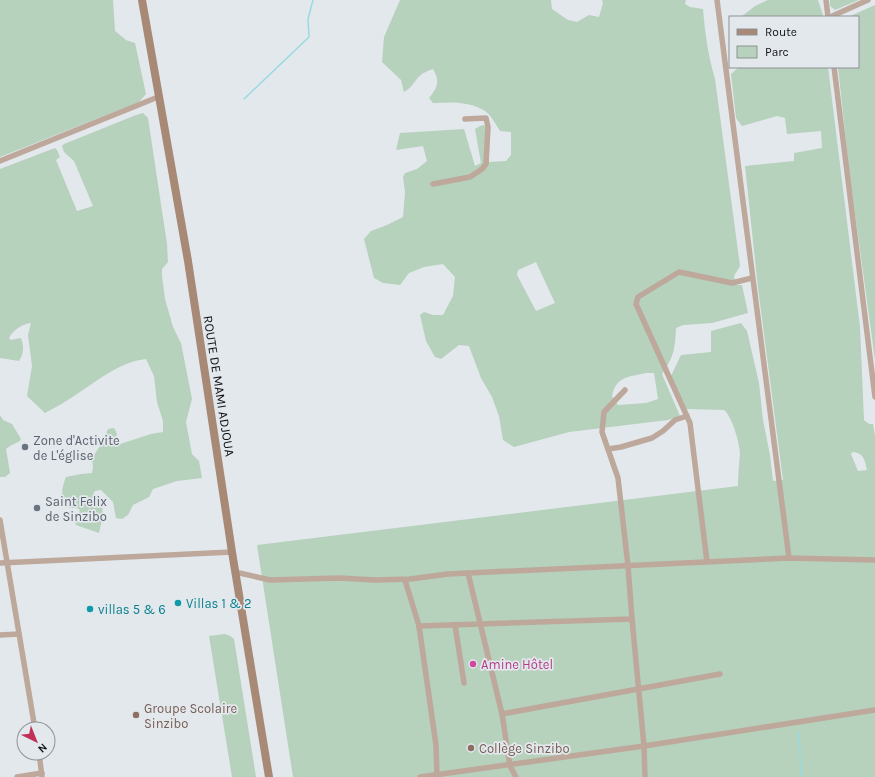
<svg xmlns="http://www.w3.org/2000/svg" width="875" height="777" font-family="Karla,sans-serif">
	<rect width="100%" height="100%" fill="#e3e8ed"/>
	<g fill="#b6d1bc" fill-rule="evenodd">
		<polygon points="0,0 113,0 115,31 126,40 135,43 146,94 139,102 0,157"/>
		<path d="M400,0h151l1,9 16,11 9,2 12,-7 10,2 4,-14 -1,-3h84l-1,4 5,3 13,2c2,24 5,46 12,70l25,187 -6,10 2,9h6l6,28 -36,10 -29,2 -7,3c-1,21 -2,29 -14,46l18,42 -12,4 -99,12 -55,15 -11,-7 -4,-24 -7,-19 -11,-19 -12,-32 -10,-1 -18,14 -6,-2 -9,-16 -6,-26 4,-3 9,3h10l10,-19 2,-19 -12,-13 -19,3 -15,6 -9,12 -17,-2 -9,-5 -10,-39 7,-8 16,-6 16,-8 2,-25 -2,-15 2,-4 12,-4 10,-8 -4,-15 -27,4 4,-17 64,-4 11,37 6,-3 -6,-34 5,-3 4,-1 2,3 3,34 17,-1 5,-6v-23l-11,-1c-4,-6 -9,-16 -15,-20 -15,-10 -35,-9 -52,-8l-4,-5c9,-11 11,-17 4,-29 -20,6 -15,15 -29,23l-3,-12 -19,-18 2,-25zM536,262l19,41 -19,8 -19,-36 1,-5zM646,373h8l4,26 -12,4 -28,2 -6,-9c4,-20 17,-19 34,-23z"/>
		<polygon points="768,0 818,0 823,15 821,17 741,17 755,6"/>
		<polygon points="830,0 859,0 835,10 830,6"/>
		<polygon points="875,5 875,360 849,169 838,67 858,67 858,17 848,17"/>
		<path d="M739,67h89l32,260 4,93 5,4h4l2,12v341h-582l-36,-232 481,-59c0,-11 1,-21 2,-32 0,-10 -8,-38 -16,-44l-38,-1 -15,-33 10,-21 30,-3v-21l30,-8 6,8 12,52 4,37 7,35 3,26 10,-1 -25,-192 -13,-122 49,-5v-8l28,-5 -1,-17 -34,3 -2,-16 -8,-2 -35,10 -6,-8 -5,-44zM853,452c11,1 12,9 14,18l-9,1 -7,-17z"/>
		<path d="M143,113l5,5 19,126 1,18 -6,7v7l3,23 8,28 8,16 11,56 -6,23 6,32 7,7 3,17 -25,3 -24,8 -4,8 -16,8 -5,10 -6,4 -6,-1 -3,-16 -12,-12 -6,1 -2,3 8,6 2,15 -4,18 -23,-8 -2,-6 4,-4 2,-5 -3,-2h-8c-9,-11 -8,-18 -3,-31l15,-3 11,-1 1,-6 -1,-9 10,-15 6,-14 6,-1c5,7 2,10 0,16h6l31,-10 12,-2v-11l-6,-19 -3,-26 -8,-17c-27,3 -47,21 -69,35 -10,7 -21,13 -32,19l-18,-17 5,-30 -4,-31 3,-12c-9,1 -18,7 -22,15l2,2 10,-2c3,9 3,15 -2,23l-19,-3v-189l55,-21 2,2 3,7 -4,3 21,51 16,-5 -19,-45 -10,-9 -2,-6 2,-2 72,-29z"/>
		<polygon points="0,415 3,420 12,424 21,439 20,441 10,446 6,449 10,473 5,477 0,477"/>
		<polygon points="225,634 230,636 234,639 256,777 232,777 209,636"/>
	</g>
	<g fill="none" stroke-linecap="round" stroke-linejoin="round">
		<g stroke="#98dae3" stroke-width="1.5">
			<polyline points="244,99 309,37 308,19 313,0"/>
			<polyline points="799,732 801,777"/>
		</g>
		<g stroke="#bda89b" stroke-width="5.5">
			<polyline points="717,0 789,558"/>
			<polyline points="826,0 828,17"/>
			<polyline points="830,17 868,0"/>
			<polyline points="834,67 875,397"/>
			<polyline points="0,161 158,97"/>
			<polyline points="433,184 470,177 482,169 486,164 488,127 486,118 465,119"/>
			<polyline points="625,390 604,412 602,432 618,478 628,566 632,619 644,746 645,777"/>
			<polyline points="608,449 621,447 652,438 663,431 675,420 687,416"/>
			<polyline points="0,520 35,729"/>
			<polyline points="707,562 690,423 636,304 638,297 679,272 732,283 752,278"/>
			<polyline points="0,563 232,552"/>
			<polyline points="235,572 270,580 339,578 375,580 410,579 448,574 789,558 875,560"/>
			<polyline points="468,573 502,714 510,766 516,777"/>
			<polyline points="405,580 419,626 436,745 437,777"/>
			<polyline points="455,625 464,683"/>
			<polyline points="419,626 632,619"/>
			<polyline points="0,635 19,634"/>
			<polyline points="502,714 720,674"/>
			<polyline points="39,753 42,777"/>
			<polyline points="17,777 42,773"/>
			<polyline points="420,777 644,746 875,710"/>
		</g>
		<polyline stroke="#a78976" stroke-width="8" points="142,0 188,261 232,552 269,777"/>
	</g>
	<g fill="#6b7280" stroke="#e3e8ed" stroke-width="1.5">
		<circle cx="25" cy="447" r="4"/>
		<circle cx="37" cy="508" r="4"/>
	</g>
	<g fill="#0f9aa8" stroke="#e3e8ed" stroke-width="1.5">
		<circle cx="178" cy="603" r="4"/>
		<circle cx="90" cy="609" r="4"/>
	</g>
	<circle fill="#d1479c" stroke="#e3e8ed" stroke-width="1.5" cx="473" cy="664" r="4"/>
	<g fill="#8d6e63" stroke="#e3e8ed" stroke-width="1.5">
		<circle cx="136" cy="715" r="4"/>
		<circle cx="471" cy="748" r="4"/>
	</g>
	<g text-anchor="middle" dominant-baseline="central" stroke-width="3.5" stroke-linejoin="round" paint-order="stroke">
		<g font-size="13" fill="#101113" stroke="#e3e8ed">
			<text transform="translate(219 386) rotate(81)">ROUTE DE MAMI ADJOUA</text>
		</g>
		<g font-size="13" fill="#5b616d" stroke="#e3e8ed" text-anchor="start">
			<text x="33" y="440">Zone d'Activite<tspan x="33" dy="15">de L'église</tspan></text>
			<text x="45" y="501">Saint Felix<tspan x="45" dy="15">de Sinzibo</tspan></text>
		</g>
		<g font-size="13" fill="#0d838f" stroke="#e3e8ed" text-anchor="start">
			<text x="186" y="603">Villas 1 &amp; 2</text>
			<text x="98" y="609">villas 5 &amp; 6</text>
		</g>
		<g font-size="13" fill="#b23c85" stroke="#e3e8ed" text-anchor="start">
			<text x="481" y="664">Amine Hôtel</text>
		</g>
		<g font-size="13" fill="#785e54" stroke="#e3e8ed" text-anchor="start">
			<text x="144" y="708">Groupe Scolaire<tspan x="144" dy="15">Sinzibo</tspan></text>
			<text x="479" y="748">Collège Sinzibo</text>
		</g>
	</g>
	<rect x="729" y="16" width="130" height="52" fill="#e3e8ed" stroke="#8f9296"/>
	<rect x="737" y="29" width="20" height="6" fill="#a78976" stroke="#8f9296"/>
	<text x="765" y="36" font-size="12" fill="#101113">Route</text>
	<rect x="737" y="46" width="20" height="12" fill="#b6d1bc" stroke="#8f9296"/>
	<text x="765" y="56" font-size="12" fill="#101113">Parc</text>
	<g transform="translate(36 741) rotate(137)"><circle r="19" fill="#e3e8ed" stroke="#8f9296"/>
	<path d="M0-3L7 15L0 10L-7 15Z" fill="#c13157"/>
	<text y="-6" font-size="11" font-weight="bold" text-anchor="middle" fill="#101113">N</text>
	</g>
</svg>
